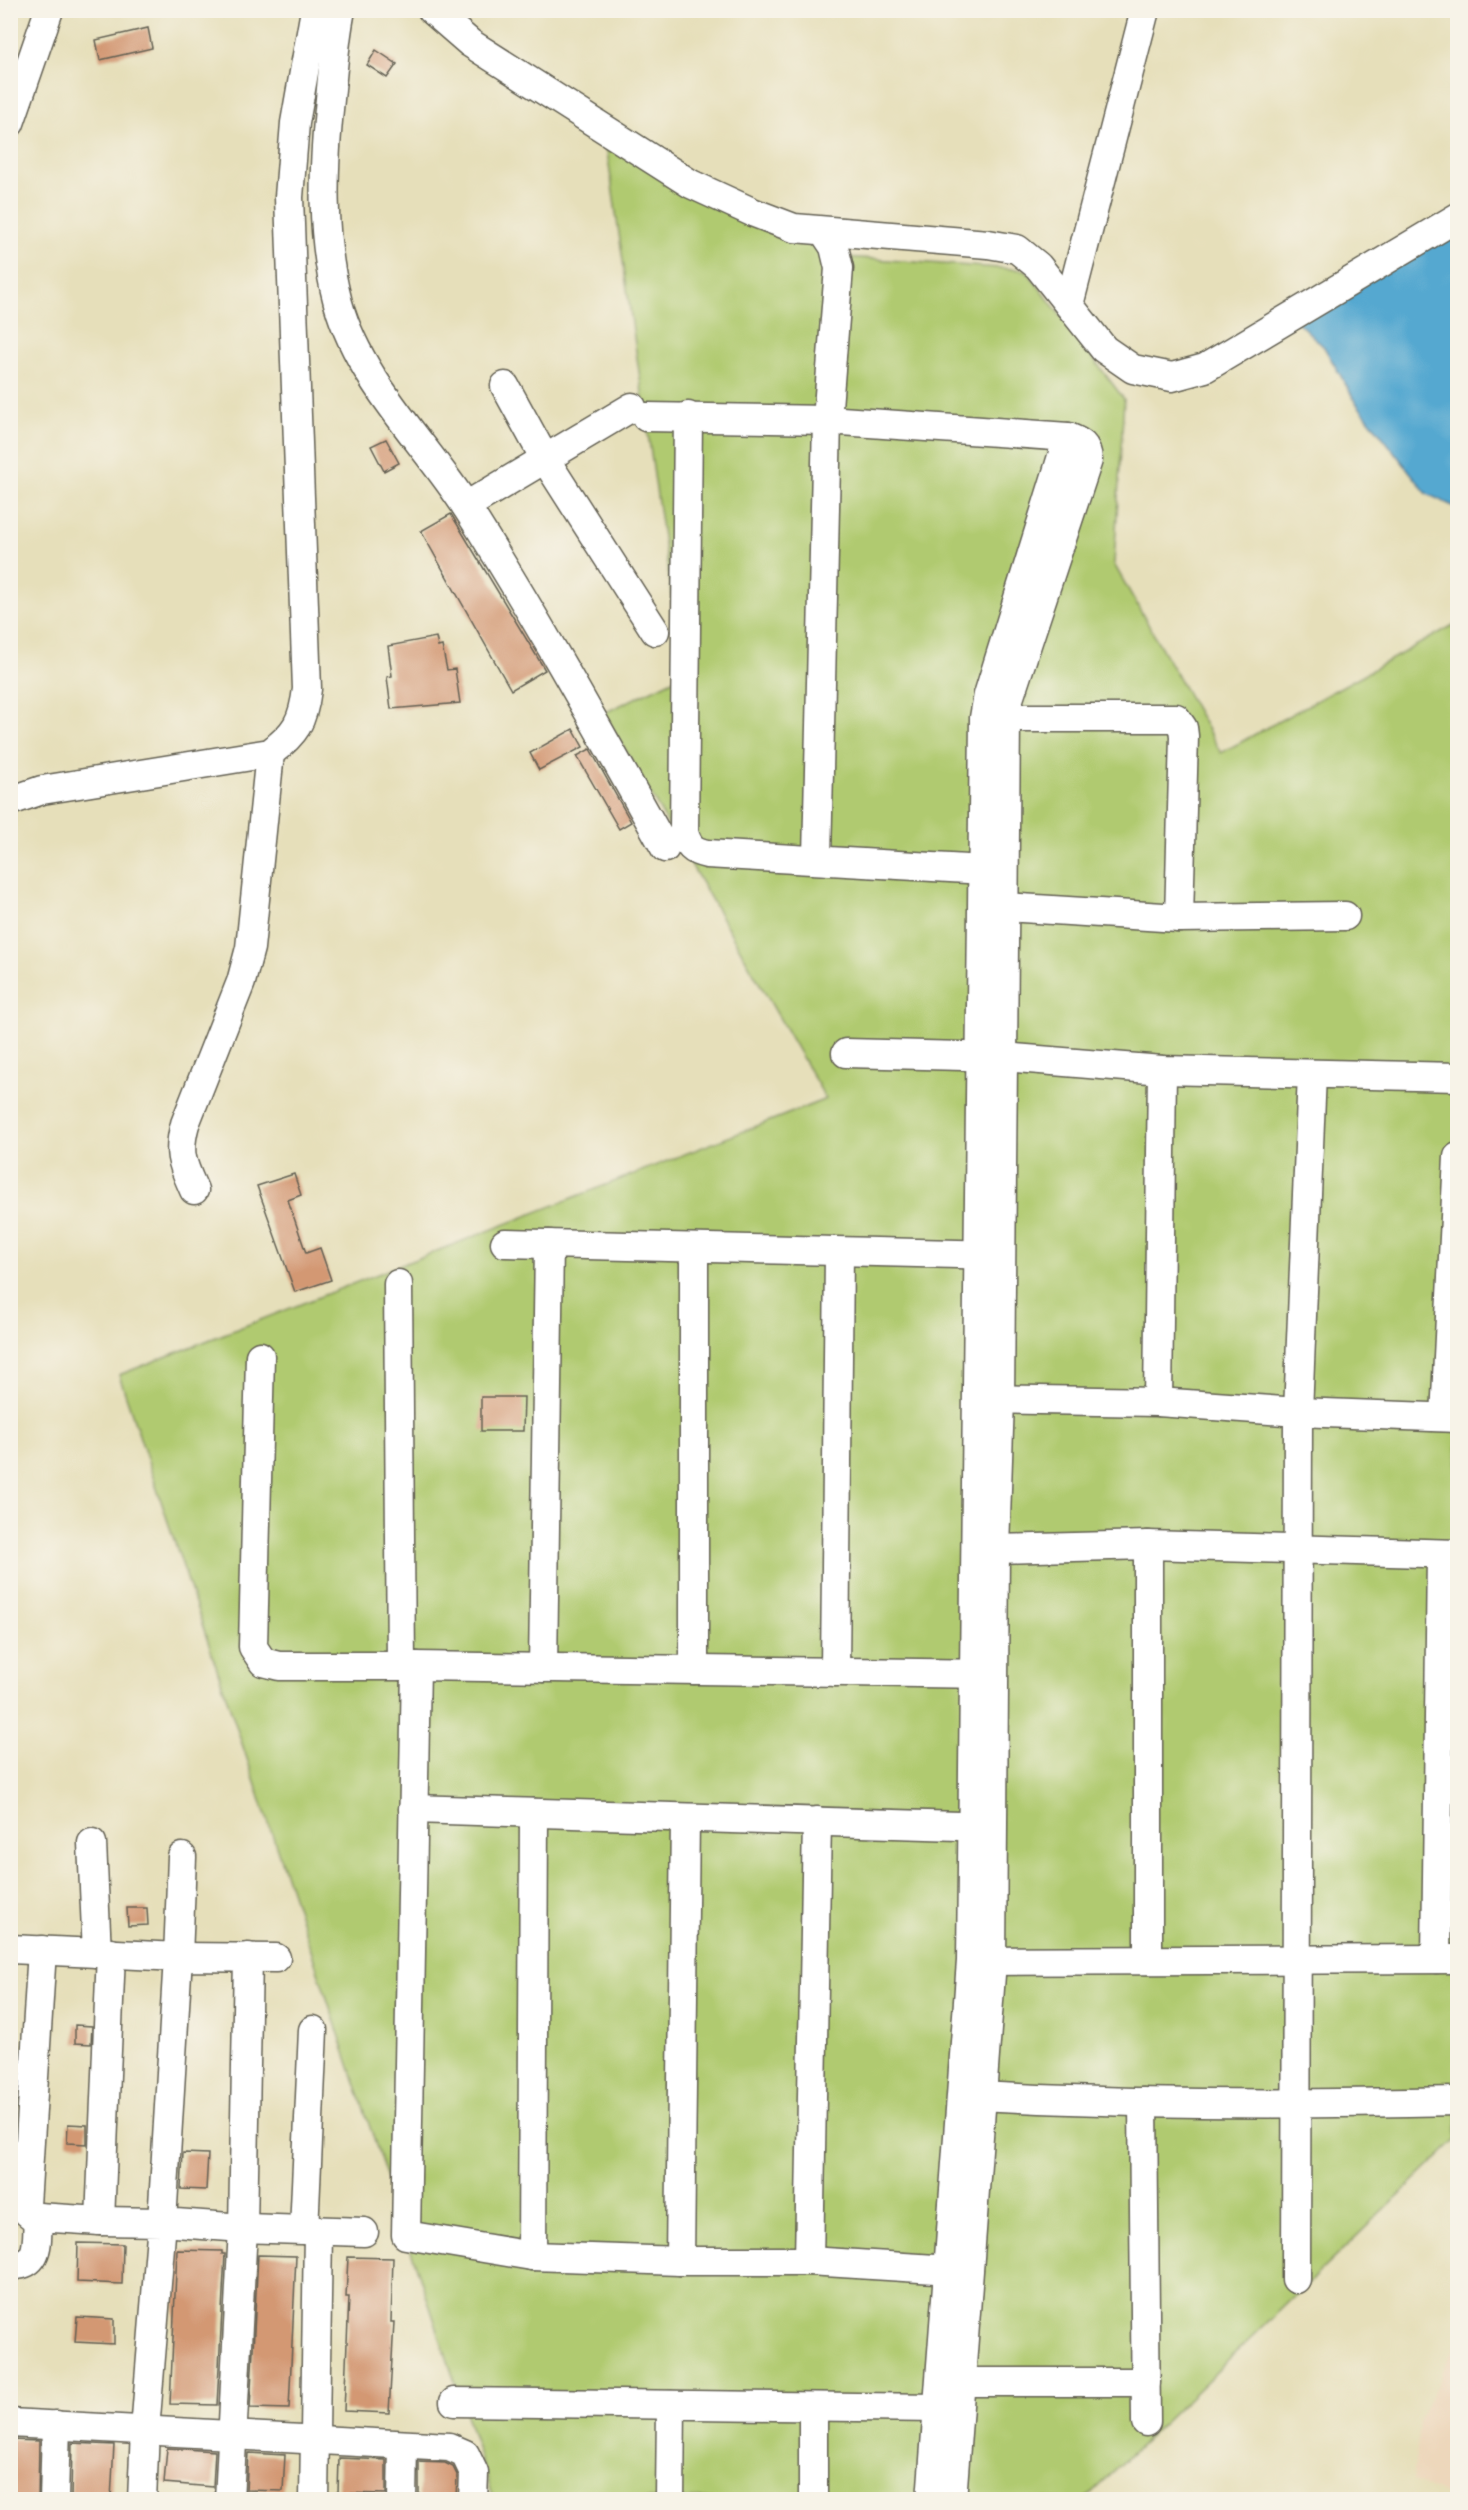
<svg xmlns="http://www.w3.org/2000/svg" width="1468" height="2510" font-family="'IM FELL DW Pica',serif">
	<rect width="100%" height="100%" fill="#f7f3e8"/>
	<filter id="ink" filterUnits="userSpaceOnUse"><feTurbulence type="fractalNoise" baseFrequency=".0167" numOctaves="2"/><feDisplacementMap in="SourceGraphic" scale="12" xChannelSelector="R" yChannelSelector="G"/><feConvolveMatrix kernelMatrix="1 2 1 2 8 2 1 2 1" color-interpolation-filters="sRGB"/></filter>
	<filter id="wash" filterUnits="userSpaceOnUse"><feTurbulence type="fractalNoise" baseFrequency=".008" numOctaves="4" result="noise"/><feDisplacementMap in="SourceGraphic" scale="24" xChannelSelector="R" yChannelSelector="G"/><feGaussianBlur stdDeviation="1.35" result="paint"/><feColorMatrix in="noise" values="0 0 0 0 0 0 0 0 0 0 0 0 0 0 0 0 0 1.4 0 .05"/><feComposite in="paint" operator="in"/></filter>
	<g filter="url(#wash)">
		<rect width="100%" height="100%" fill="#e6dfba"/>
		<polygon fill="#edd7bb" points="1457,2342 1458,2499 1457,2499 1413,2481 1419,2422"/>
		<polygon fill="#b0ca70" stroke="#667346" stroke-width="1.5" points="606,144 832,256 1026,270 1124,399 1114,564 1221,753 1457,623 1457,2139 1085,2499 494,2499 119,1375 826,1099 604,713 683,675"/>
		<polygon fill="#55a8d0" stroke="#386276" stroke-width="1.5" points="1457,217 1457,508 1427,494 1357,404 1324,347 1291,316"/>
		<g id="blocks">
			<g fill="#d39873">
				<polygon points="148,28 152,48 100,60 96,40"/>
				<polygon points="376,50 397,64 387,78 367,65"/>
				<polygon points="386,439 399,463 384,471 371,446"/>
				<polygon points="451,514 545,670 511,690 421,531"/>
				<polygon points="436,637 438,647 442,646 447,670 455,669 460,703 391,709 387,677 392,676 388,646"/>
				<polygon points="573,729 583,747 539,770 530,753"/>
				<polygon points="590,749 631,822 619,829 577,756"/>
				<polygon points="294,1174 301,1195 288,1200 306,1253 320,1248 331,1280 295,1292 257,1186"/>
				<polygon points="481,1397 524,1397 523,1431 481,1431"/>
				<polygon points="127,1908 147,1908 148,1925 128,1926"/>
				<polygon points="75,2025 92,2026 91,2044 75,2043"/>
				<polygon points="68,2124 87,2125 87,2144 67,2143"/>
				<polygon points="183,2153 208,2154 206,2190 181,2189"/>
				<polygon points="78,2243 123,2244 122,2284 77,2282"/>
				<polygon points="177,2250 222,2251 222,2254 225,2254 217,2405 170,2404"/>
				<polygon points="258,2255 296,2256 289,2409 250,2408"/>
				<polygon points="348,2257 393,2258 391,2322 394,2322 389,2413 344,2411 349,2297 346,2297"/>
				<polygon points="77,2317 114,2319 114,2344 75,2342"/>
				<polygon points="10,2440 39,2441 38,2499 10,2499"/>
				<polygon points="72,2443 114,2445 111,2499 71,2499"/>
				<polygon points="167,2448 215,2451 213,2487 164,2483"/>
				<polygon points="248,2453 285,2455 283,2491 246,2490"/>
				<polygon points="339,2458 386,2460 386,2494 338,2493"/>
				<polygon points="419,2462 445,2463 453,2467 457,2475 456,2498 419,2497"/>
			</g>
		</g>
	</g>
	<g filter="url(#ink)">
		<use href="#blocks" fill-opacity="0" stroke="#636053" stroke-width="1.5"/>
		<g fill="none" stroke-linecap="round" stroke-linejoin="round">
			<defs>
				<g id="minor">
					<path d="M341,10c-6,29 -8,59 -11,89 -7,69 -10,136 8,204 22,79 86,138 129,205 70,110 134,226 198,340"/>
					<polyline points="432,10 470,43 691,184 752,212 794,228 988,244 1017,249 1038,266 1104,349 1133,369 1172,377 1205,368 1458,217"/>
					<polyline points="10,123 49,10"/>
					<polyline points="1069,305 1145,10"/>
					<polyline points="505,386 545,459 655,631"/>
					<path d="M688,416l-4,416c4,14 8,19 23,22l295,17"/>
					<path d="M646,417l181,3 241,17c13,5 19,8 20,23l-80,242 -2,16 -6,681 -5,150 -3,412 -40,539"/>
					<polyline points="466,506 632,407"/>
					<polyline points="987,718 1176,718 1183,728 1184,736 1179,918"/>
					<path d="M10,801l32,-11 228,-37c26,-20 33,-31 37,-64l-18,-492 6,-74 20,-113"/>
					<polyline points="817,858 827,420 839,268 834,247 824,232"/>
					<polyline points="1004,907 1179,918 1345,916"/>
					<polyline points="846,1053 1002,1057 1162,1070 1458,1077"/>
					<path d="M194,1190c-12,-27 -17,-36 -9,-66l56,-142 9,-34 20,-195"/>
					<polyline points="505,1243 998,1255"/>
					<polyline points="398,1284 401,1666"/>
					<polyline points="260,1356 253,1647 263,1662 279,1666 416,1666 992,1674"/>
					<polyline points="983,1399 1158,1402 1298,1412 1458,1418"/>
					<polyline points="1158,1402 1162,1070"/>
					<polyline points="1445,1417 1458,1157"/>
					<polyline points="978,1540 995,1549 1148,1545 1458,1554"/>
					<polyline points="416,1666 406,2235 532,2256 680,2261 809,2261 967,2271"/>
					<polyline points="543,1668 549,1244"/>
					<polyline points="694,1670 694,1248"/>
					<polyline points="835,1672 839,1252"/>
					<polyline points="413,1809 992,1827"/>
					<polyline points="10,1949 97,1953 92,1843"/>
					<polyline points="97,1953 178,1957 182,1857"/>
					<polyline points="276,1958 178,1957 162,2222 243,2228 364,2232"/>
					<polyline points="1436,1959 1441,1555"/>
					<polyline points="1148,1960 1148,1545"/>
					<polyline points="974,1961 1458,1959"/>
					<path d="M964,2095c164,10 328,10 493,6"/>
					<polyline points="1143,2102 1146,2422"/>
					<polyline points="38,2217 32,2216 27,2212 26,2205 42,1950"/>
					<polyline points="100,2221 111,1953"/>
					<polyline points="304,2230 313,2030"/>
					<polyline points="532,2256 534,1813"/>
					<polyline points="680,2261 685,1818"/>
					<polyline points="809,2261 817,1821"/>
					<path d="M10,2265c32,2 26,-25 28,-48l62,4 62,1 -17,208 -3,70"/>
					<polyline points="1296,2279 1298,1412 1312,1074"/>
					<polyline points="454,2402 938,2408 961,2382 1146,2382"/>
					<polyline points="10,2423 449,2447 465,2454 474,2473 473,2500"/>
					<polyline points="54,2500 56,2425"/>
					<polyline points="229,2500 243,2228 248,1957"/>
					<polyline points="314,2500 318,2231"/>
					<polyline points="402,2500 403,2445"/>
					<polyline points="670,2500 671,2405"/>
					<polyline points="813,2500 813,2408"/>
					<polyline points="931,2500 971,1961 984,718 988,695 1068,437"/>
				</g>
			</defs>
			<use href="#minor" stroke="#636053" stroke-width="31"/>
			<use href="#minor" stroke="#fff" stroke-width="28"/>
		</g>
	</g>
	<rect width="1468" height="2510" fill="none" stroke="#f7f3e8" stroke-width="36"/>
</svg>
